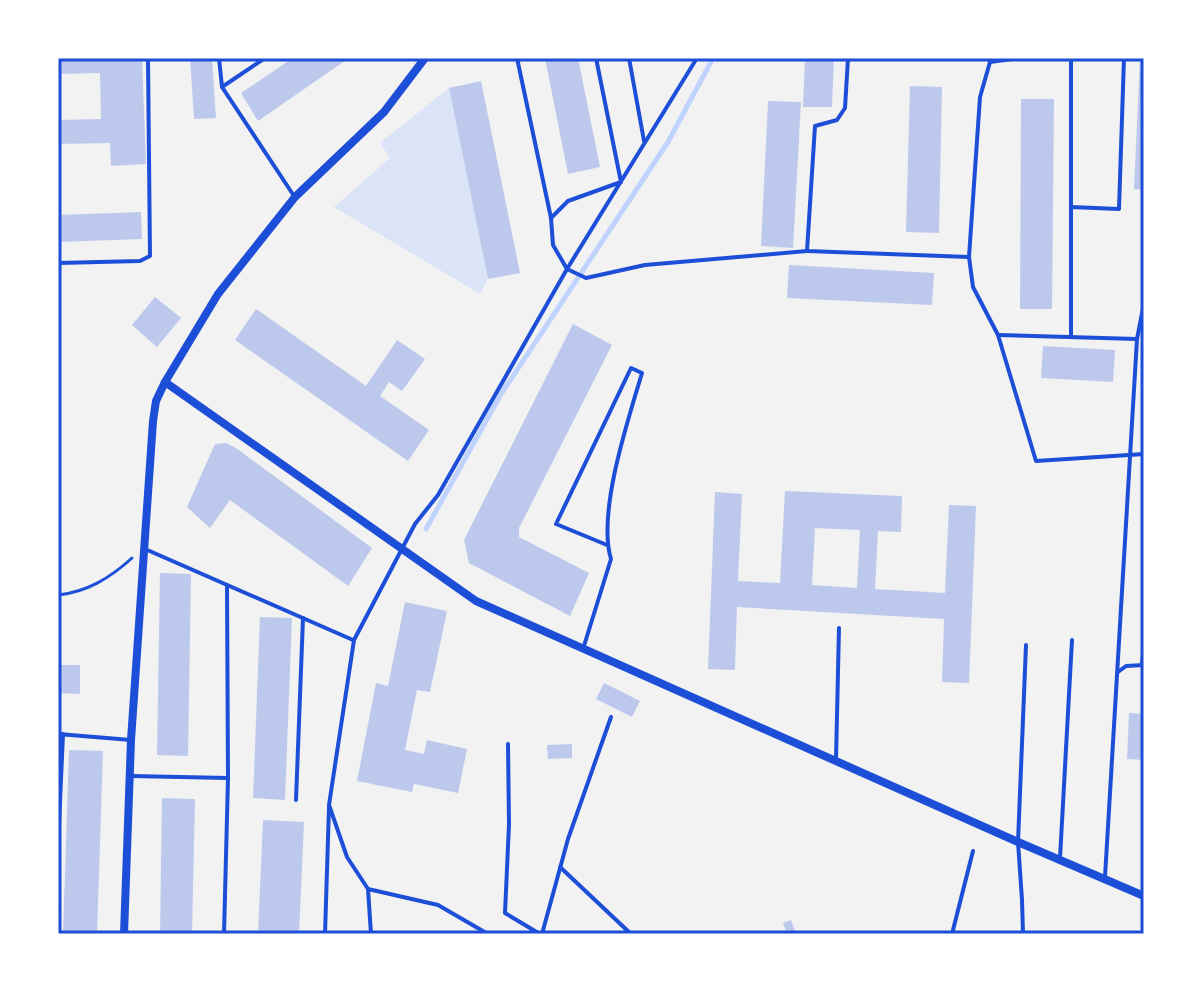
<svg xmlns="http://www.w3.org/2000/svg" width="1202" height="992" font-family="'PT Sans',sans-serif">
	<rect width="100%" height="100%" fill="#f2f2f2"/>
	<polygon fill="#dbe4f7" points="449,88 488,279 480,294 334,207 390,158 380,143"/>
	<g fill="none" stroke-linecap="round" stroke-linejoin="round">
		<polyline stroke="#bfd3fe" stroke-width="5" points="426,529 501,394 668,142 713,58"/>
	</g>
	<g fill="#bdc9ec" fill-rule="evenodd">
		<polygon points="58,58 142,58 146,164 111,166 110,143 58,144 58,120 101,119 100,73 58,74"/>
		<polygon points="190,58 212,58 216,118 194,119"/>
		<polygon points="293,58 349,58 258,121 241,93"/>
		<polygon points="545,58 578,58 600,167 568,174"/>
		<polygon points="805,58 834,58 832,107 803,107"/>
		<polygon points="1140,58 1144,58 1144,190 1134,189"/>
		<polygon points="481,81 520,273 488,279 449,88"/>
		<polygon points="910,86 942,87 939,233 906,232"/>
		<polygon points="1021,99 1054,99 1052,309 1020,309"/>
		<polygon points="768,101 801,102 793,248 761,246"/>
		<polygon points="141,212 142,239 58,242 58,215"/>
		<polygon points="789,265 934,273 932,305 787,298"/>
		<polygon points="155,297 181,318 157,347 132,325"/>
		<polygon points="256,309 366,386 397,340 425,359 402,391 389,382 380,396 429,430 408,461 235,340"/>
		<polygon points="573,324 612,345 519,528 519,537 589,573 570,616 469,563 464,540"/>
		<polygon points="1043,346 1115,350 1113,382 1041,378"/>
		<polygon points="226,443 236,448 372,548 348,586 230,500 210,528 187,507 215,444"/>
		<path d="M785,491l117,5 -1,36 -23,-1 -3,58 70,4 4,-88 27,1 -7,177 -27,-1 2,-63 -207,-12 -2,63 -27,-1 7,-177 27,2 -4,87 42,2zM815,528l45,2 -3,58 -45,-3z"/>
		<polygon points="160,573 191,574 188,756 157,755"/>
		<polygon points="405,602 447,611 430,692 417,690 405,750 424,754 427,740 467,749 458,793 414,784 412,792 357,781 376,683 388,686"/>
		<polygon points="260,617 292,618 285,800 253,798"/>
		<polygon points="58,665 80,665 80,694 58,693"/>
		<polygon points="604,683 640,701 632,717 596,699"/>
		<polygon points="1129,713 1144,714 1144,760 1127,759"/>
		<polygon points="572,744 572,758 548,759 547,745"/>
		<polygon points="69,750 103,751 97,934 63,934"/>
		<polygon points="162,798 195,799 192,934 160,934"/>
		<polygon points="263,820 304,822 299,934 258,934"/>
		<polygon points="791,920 796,934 787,934 783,923"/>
	</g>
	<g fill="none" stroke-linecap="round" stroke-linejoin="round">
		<path stroke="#1d4ed8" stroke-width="3" d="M58,595c29,-3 52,-17 74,-37"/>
		<g stroke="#1d4ed8" stroke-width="4">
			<polyline points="219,58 222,87"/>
			<polyline points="265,58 222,87 294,196"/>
			<polyline points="517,58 551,218"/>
			<polyline points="596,58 621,182 568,201 551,218 553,245 567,269 586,278 645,265 807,251"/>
			<polyline points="629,58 644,141"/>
			<polyline points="848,58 845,108 837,120 815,126 807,251 969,257"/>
			<polyline points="989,58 990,62 980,97 969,257 973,287 998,335 1036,461 1144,454"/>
			<polyline points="1071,58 1071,207"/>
			<polyline points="990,62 1020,58"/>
			<polyline points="58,263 140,261 150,256 148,58"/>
			<polyline points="998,335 1137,339"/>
			<polyline points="1071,336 1071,207 1119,209 1124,58"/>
			<polyline points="145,549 353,640"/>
			<path d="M583,649l28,-90c-14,-46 17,-139 31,-186l-11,-5 -75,156 51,21"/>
			<polyline points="1142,665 1144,641"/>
			<polyline points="1118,672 1126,666 1144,665"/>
			<polyline points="58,734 131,740"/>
			<polyline points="508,744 509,824 505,913 540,934"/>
			<polyline points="836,759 839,628"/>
			<polyline points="131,776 228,778"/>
			<polyline points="296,800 303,618"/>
			<polyline points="58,847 63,734"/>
			<polyline points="1060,858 1072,640"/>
			<polyline points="560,867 631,934"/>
			<polyline points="1105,877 1137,339 1144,303"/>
			<polyline points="368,889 347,857 329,805 354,640 415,524 438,495 567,269 697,58"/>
			<polyline points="224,934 228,778 227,585"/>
			<polyline points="325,934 329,807"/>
			<polyline points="371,934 368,889 438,905 488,934"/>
			<polyline points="542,934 568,839 611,717"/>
			<polyline points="952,934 973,851"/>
			<polyline points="1023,934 1022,900 1018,842 1026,645"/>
		</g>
		<g stroke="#1d4ed8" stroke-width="8">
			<polyline points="165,382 476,601 1018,842 1144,896"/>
			<polyline points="124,934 131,740 153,421 156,401 165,382 218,294 295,197 384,112 425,58"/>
		</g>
	</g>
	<rect width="1202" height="992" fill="none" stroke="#ffffff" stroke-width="120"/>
	<rect x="60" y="60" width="1082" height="872" fill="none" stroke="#1d4ed8" stroke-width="3"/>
</svg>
